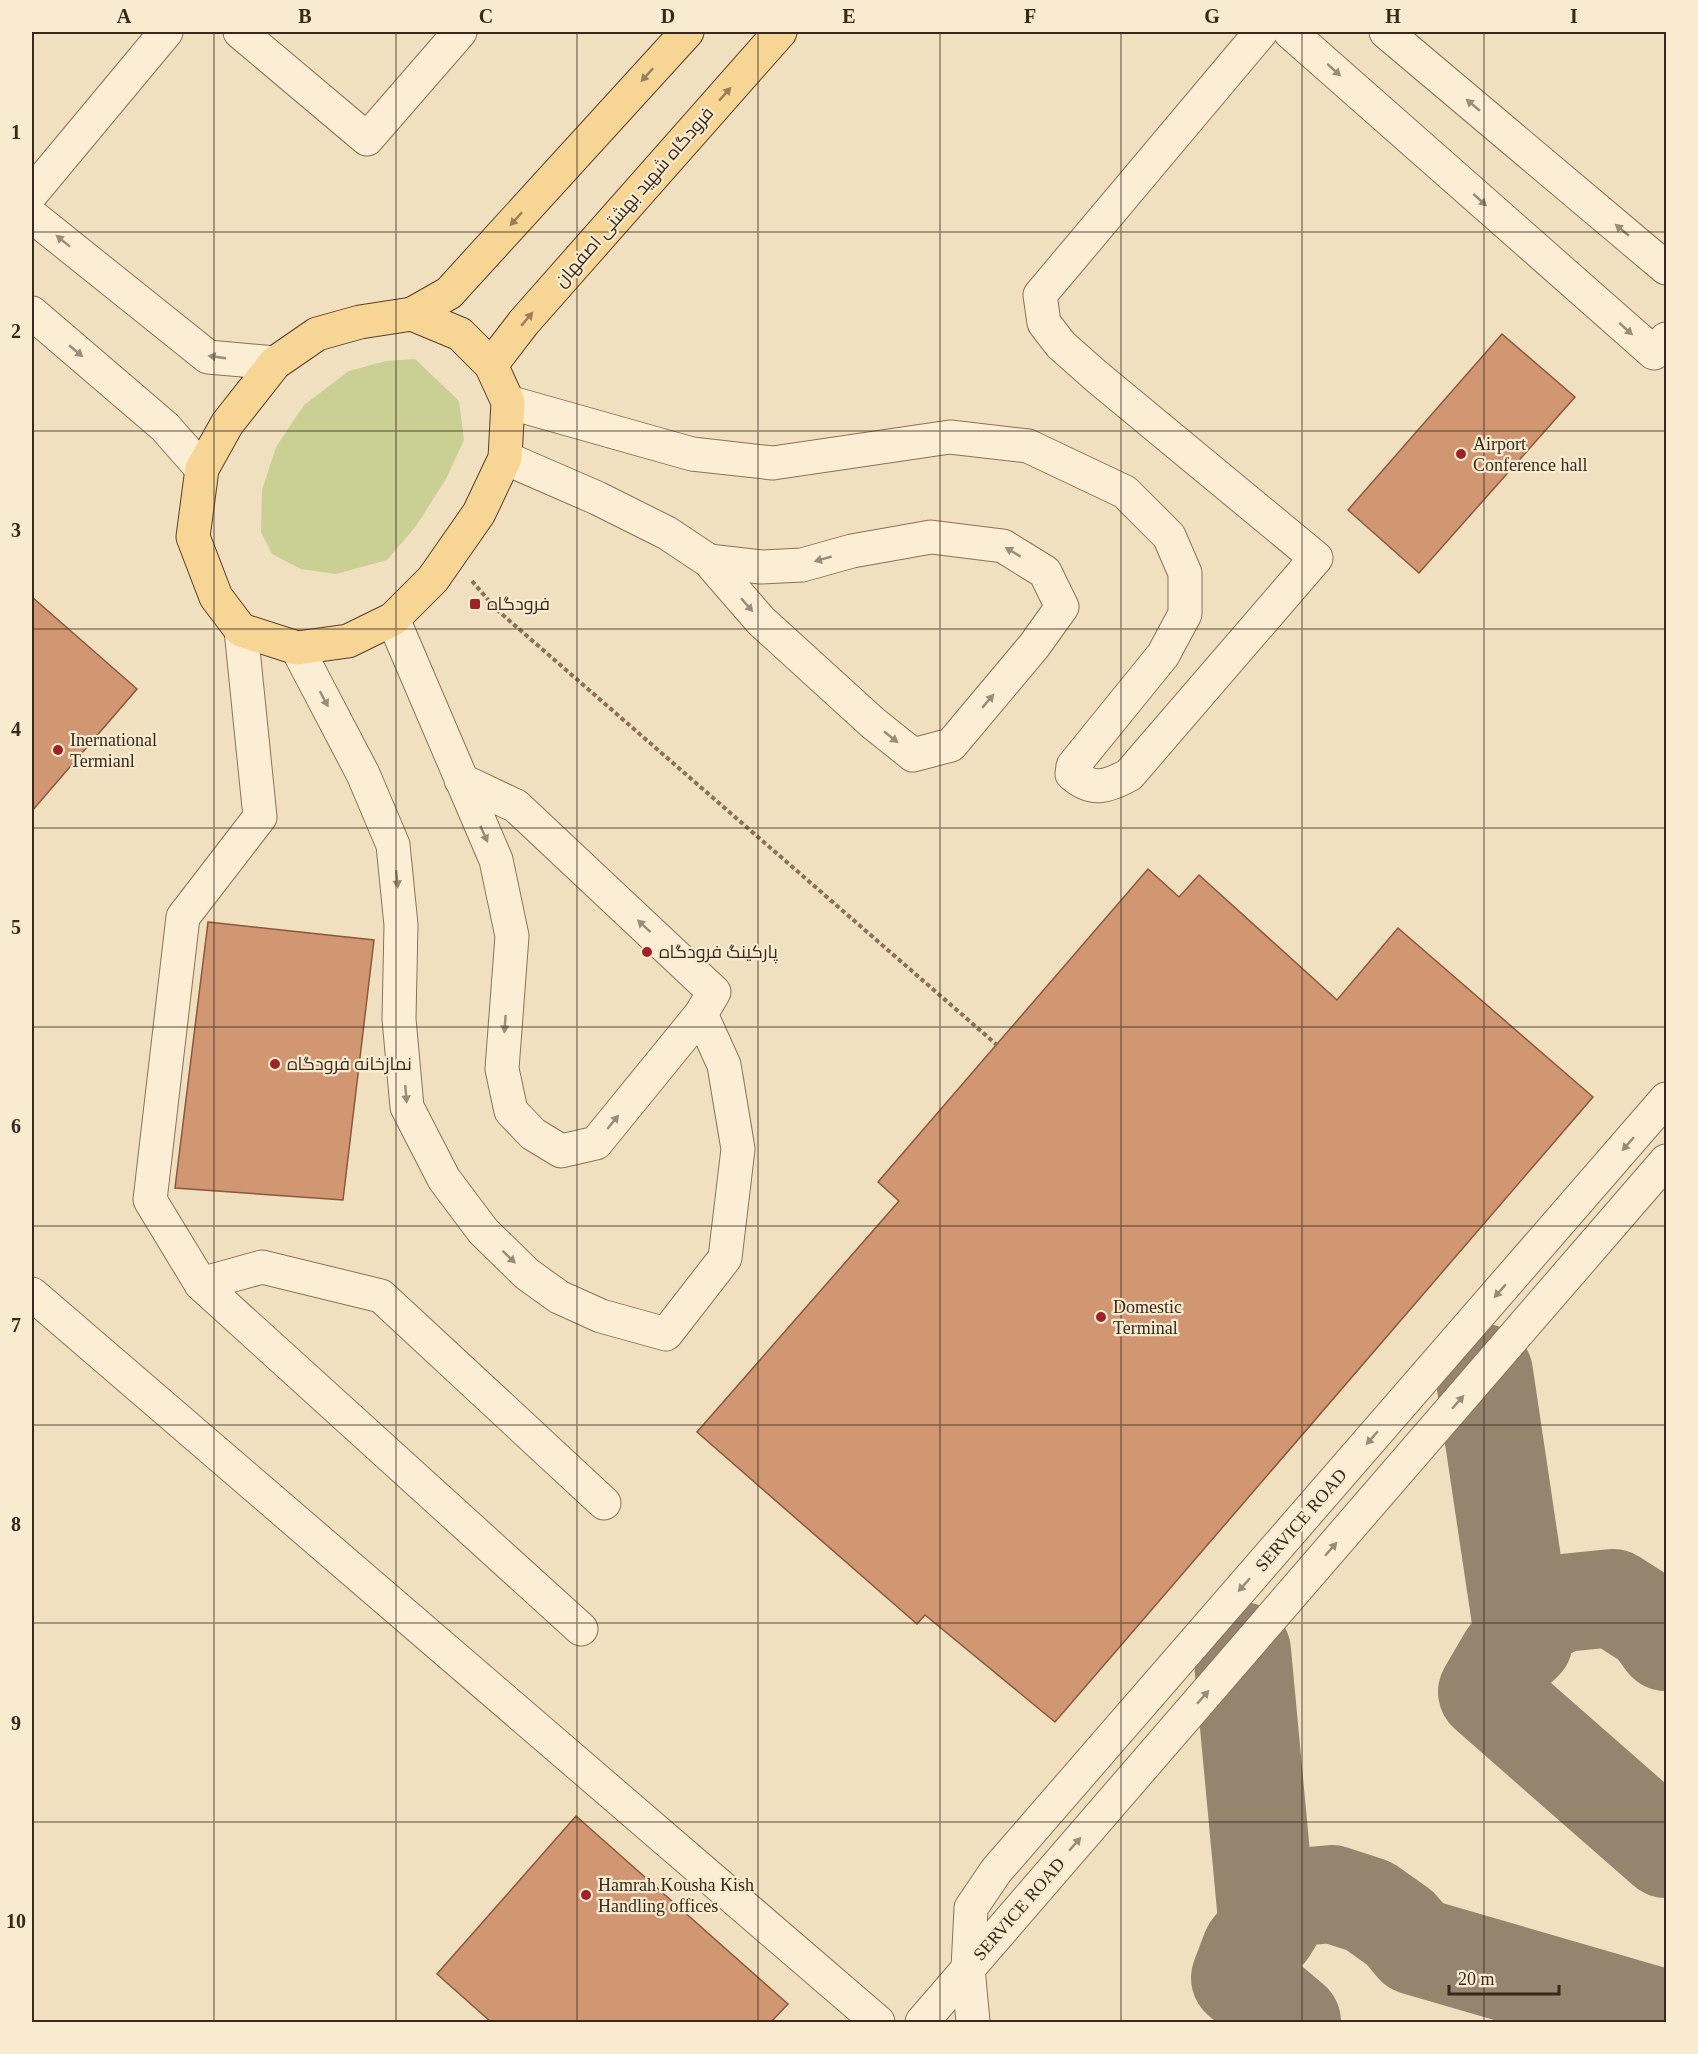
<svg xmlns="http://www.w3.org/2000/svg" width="1698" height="2054" font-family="'Times New Roman',Cairo,serif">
	<rect width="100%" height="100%" fill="#f1e0c0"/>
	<polygon fill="#cacf93" points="415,359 459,401 464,440 446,479 416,526 387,560 336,574 301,569 272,554 261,532 262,490 276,447 304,405 349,371 386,361"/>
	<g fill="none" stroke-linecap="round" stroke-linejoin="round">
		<g stroke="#95846e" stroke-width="98">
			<polyline points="1484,1373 1524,1641 1508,1656 1487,1692 1666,1849"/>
			<polyline points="1521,1622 1563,1603 1613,1598 1652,1623 1666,1642"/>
			<polyline points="1242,1651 1268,1930 1251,1949 1240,1978 1292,2022"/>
			<polyline points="1268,1930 1288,1898 1332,1894 1369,1906 1400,1928 1415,1946 1666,2019"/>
		</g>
	</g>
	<g fill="#d19773" stroke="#8c583b" stroke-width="1.5">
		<polygon points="1502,334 1575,397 1419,573 1348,510"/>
		<polygon points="32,597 137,689 32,811"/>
		<polygon points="1148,869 1179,897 1199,875 1337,1000 1398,928 1593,1097 1055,1722 925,1615 917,1624 697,1432 899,1201 878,1182"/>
		<polygon points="208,922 374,940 343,1200 175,1188"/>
		<polygon points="576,1816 788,2004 771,2022 491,2022 437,1974"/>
	</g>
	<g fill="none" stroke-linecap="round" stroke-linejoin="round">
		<defs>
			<g id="minor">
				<polyline points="240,32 367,139 460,32"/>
				<polyline points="1290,32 1654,353 1666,339"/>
				<polyline points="1386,32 1666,268"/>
				<polyline points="32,193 166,32"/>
				<polyline points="32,216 208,357 275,363"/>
				<polyline points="32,313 165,427 202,469"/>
				<path d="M508,402l184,52 81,9 177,-26 78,9 97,46 44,44 16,37v41l-22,41 -90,111 -1,8c20,18 35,13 57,1l187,-217 -220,-182 -35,-31 -17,-22 -4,-28 221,-263"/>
				<polyline points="505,458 597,498 667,533 709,561 761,621 873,723 913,755 951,745 1034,646 1062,607 1045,572 1003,546 931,537 852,551 802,565 761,567 709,561"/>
				<polyline points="393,619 496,860 512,936 502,1069 511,1111 533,1134 561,1151 596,1143 701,1014 714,992 516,806 461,780"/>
				<polyline points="241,630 260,817 183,917 150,1200 201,1284 581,1629"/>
				<polyline points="297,648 363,774 393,845 401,925 399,1019 407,1107 444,1179 483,1231 527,1274 559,1297 601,1316 666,1334 725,1258 738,1149 724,1065 701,1014"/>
				<polyline points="201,1284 262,1267 381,1296 604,1503"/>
				<polyline points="32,1294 878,2022"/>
				<polyline points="922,2022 1666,1161"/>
				<polyline points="973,2022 968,1968 971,1908 996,1871 1666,1099"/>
			</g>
			<g id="major">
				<polygon points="412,314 460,334 491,365 508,402 505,458 479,513 433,579 393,619 348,641 297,648 241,630 216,597 193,537 202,469 227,424 275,363 317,334 360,322"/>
				<polyline points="412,314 449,293 687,32"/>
				<polyline points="491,365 524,322 780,32"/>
			</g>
		</defs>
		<use href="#minor" stroke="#8b7157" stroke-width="35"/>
		<use href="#major" stroke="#583f2b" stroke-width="35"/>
		<polyline stroke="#8b7157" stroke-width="4" stroke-dasharray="4.5 3" stroke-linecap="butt" points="472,581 496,609 997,1045"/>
		<use href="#minor" stroke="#fbeed4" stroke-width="33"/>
		<use href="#major" stroke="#f7d595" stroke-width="33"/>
	</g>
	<defs><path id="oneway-solid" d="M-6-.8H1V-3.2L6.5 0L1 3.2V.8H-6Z" transform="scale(1.5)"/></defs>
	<g fill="#9a8c78">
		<use href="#oneway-solid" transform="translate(1334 70) rotate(42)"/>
		<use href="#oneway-solid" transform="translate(1473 105) rotate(-140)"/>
		<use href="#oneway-solid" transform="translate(1480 200) rotate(42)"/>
		<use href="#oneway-solid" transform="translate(1622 230) rotate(-140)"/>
		<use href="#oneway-solid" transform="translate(63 241) rotate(-141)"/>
		<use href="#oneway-solid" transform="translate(1626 329) rotate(42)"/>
		<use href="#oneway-solid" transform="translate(76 351) rotate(40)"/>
		<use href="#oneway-solid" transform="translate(217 357) rotate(-172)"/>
		<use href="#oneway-solid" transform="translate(1013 552) rotate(-149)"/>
		<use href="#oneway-solid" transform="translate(823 559) rotate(164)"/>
		<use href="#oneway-solid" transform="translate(747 605) rotate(49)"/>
		<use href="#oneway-solid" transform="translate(324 699) rotate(62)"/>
		<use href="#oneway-solid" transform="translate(988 701) rotate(-50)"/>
		<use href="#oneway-solid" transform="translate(891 737) rotate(39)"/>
		<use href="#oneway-solid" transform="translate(484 834) rotate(66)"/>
		<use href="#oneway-solid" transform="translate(397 879) rotate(84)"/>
		<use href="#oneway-solid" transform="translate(644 926) rotate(-137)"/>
		<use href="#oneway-solid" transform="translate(505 1024) rotate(94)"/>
		<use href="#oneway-solid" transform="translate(406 1094) rotate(85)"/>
		<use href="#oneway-solid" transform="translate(613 1122) rotate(-51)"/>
		<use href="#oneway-solid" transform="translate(1628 1144) rotate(131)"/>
		<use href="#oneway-solid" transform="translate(509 1257) rotate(44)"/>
		<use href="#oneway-solid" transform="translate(1500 1291) rotate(131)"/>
		<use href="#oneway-solid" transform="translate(1458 1402) rotate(-49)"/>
		<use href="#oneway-solid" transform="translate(1372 1438) rotate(131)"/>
		<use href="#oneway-solid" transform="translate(1331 1549) rotate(-49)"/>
		<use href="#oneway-solid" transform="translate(1244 1585) rotate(131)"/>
		<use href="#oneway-solid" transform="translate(1203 1697) rotate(-49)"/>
		<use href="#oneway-solid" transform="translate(1075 1844) rotate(-49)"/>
	</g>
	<g fill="#987f58">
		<use href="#oneway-solid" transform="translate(647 75) rotate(132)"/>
		<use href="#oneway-solid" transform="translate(725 94) rotate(-49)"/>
		<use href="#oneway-solid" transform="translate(516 219) rotate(132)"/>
		<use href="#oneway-solid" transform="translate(527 319) rotate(-50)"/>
	</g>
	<path fill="none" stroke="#39291c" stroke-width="1.5" stroke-opacity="0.55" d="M214,32v1990M396,32v1990M577,32v1990M758,32v1990M940,32v1990M1121,32v1990M1302,32v1990M1484,32v1990M32,232h1634M32,431h1634M32,629h1634M32,828h1634M32,1027h1634M32,1226h1634M32,1425h1634M32,1623h1634M32,1822h1634"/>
	<g fill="#9e2328" stroke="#f8ebd0" stroke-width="2">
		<circle cx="1461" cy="454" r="6"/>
		<rect x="469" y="598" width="12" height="12" rx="3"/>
		<circle cx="58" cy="750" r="6"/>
		<circle cx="647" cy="952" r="6"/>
		<circle cx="275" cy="1064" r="6"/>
		<circle cx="1101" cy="1317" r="6"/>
		<circle cx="586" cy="1895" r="6"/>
	</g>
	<g text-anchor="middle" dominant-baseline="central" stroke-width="4.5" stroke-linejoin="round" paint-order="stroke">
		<g font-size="18" fill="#39291c" stroke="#f8ebd0">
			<text transform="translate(634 197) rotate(-49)">فرودگاه شهید بهشتی اصفهان</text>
			<text transform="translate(1301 1520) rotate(-49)">SERVICE ROAD</text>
			<text transform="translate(1019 1909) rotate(-49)">SERVICE ROAD</text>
		</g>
		<g font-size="18" fill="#39291c" stroke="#f8ebd0" text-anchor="start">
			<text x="1473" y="444">Airport<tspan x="1473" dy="21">Conference hall</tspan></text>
			<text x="487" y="604">فرودگاه</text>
			<text x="70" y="740">Inernational<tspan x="70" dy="21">Termianl</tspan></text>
			<text x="659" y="952">پارکینگ فرودگاه</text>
			<text x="287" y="1064">نمازخانه فرودگاه</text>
			<text x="1113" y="1307">Domestic<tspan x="1113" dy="21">Terminal</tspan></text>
			<text x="598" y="1885">Hamrah Kousha Kish<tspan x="598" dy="21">Handling offices</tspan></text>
		</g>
	</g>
	<rect width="1698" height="2054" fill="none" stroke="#f8ebd0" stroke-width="66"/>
	<path d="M1449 1985v9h110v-9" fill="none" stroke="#39291c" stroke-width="3"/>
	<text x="1458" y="1985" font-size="18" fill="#39291c" stroke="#f8ebd0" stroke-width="4.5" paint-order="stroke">20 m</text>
	<rect x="33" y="33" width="1632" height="1988" fill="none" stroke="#39291c" stroke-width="2"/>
	<g font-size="20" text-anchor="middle" font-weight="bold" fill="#39291c">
		<text x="124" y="23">A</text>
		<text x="305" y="23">B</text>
		<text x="486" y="23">C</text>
		<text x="668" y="23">D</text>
		<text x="849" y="23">E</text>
		<text x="1030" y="23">F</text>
		<text x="1212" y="23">G</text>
		<text x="1393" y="23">H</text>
		<text x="1574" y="23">I</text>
		<text x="16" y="139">1</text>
		<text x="16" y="338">2</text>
		<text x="16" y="537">3</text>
		<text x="16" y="736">4</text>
		<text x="16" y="934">5</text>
		<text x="16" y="1133">6</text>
		<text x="16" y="1332">7</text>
		<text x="16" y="1531">8</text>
		<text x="16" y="1730">9</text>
		<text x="16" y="1928">10</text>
	</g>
</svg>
